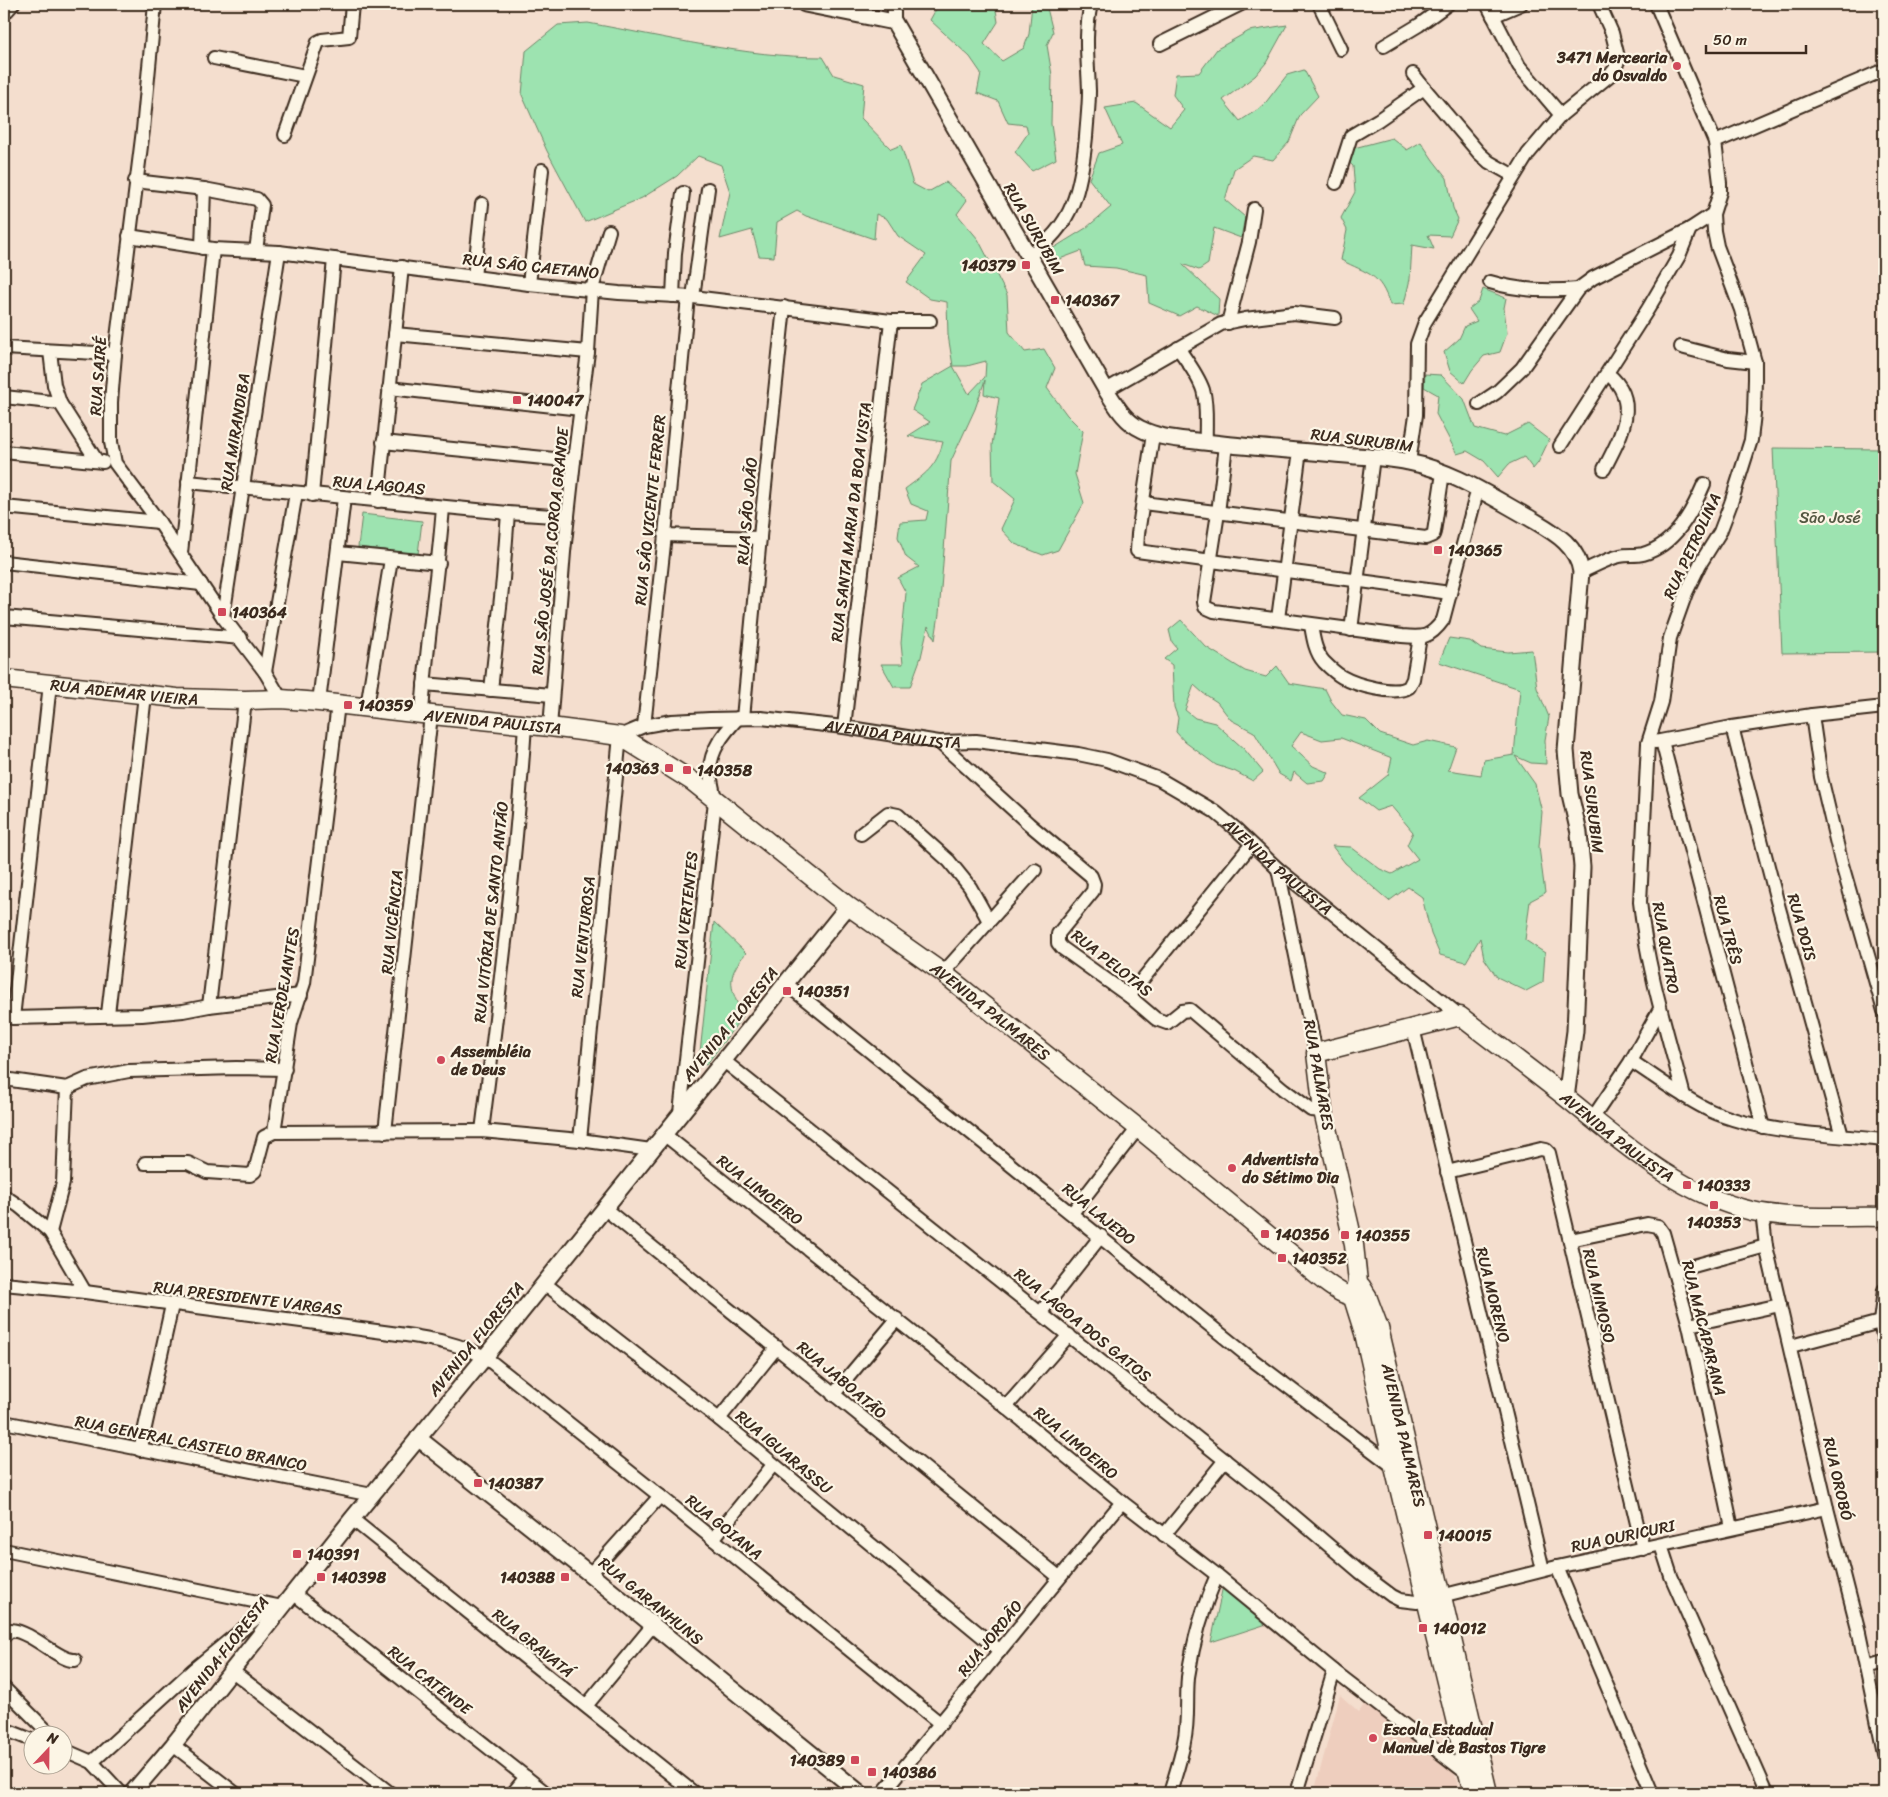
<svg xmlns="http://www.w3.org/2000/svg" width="1888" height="1797" font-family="Sriracha,sans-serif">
	<rect width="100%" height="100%" fill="#f4dece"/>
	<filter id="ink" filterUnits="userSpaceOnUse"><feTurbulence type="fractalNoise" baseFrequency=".02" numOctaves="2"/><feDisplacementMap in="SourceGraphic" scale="10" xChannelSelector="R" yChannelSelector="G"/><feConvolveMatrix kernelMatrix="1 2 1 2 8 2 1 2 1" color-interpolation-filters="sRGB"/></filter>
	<g filter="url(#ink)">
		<polygon fill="#eecebe" points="1340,1695 1359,1712 1368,1699 1452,1765 1460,1793 1314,1793"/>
		<g fill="#9de3b0" stroke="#6c8667" fill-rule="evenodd">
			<polygon points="939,4 995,4 998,22 984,44 1002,61 1024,48 1029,34 1032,4 1046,4 1053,32 1047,45 1052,75 1051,124 1056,159 1032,171 1015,152 1028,133 1026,125 1008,123 998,101 977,93 981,73 970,57 930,20"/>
			<path d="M588,23c78,14 157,34 235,34l11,18 30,9 -3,34 30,31 10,-4 12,39 15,8 18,-10 21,18 -10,14 21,25 29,56 2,37 16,20 19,-3 11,19 -8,20 20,27 16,16 -8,43 9,29 -26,47 -15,5 -28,-11 -14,-15 14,-30 -22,-18 -1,-36 7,-47 -15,-4 1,-14 -10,29 -24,52 -12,153 -4,26 -7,-14 -7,31 -11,30h-16l-13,-23h22l-2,-21 5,-50 -8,-15 21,-11 -13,-10 -8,-20 2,-15 26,-2 2,-9 -17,-7 -6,-15c20,-15 31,-21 38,-47l-35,-6 22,-14 -18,-12 10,-26 31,-18 -5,-31 -1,-33 -17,-3 -24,-17 20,-27 -28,-19 -11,-17 -11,-5 -2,25 -68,-23 -9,-5 -20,11 -3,35 -15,-1 -7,-26 -32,9 10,-47 -9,-27 -23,-9 -21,20 -35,22 -57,24 -38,-71 -25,-56 4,-44 32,-26zM986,361l-1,16 -16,17 -16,-28h14z"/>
			<polygon points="1287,25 1266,63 1255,76 1223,100 1240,121 1263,106 1287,75 1304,70 1318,96 1300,115 1289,142 1273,160 1253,156 1234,169 1225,200 1245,217 1241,238 1214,228 1208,264 1199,270 1182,264 1219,299 1218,316 1197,306 1179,316 1149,303 1147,275 1116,268 1085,266 1081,251 1049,263 1052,249 1086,228 1111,207 1089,179 1099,153 1122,145 1105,108 1136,103 1170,127 1184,110 1173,95 1176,74 1199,73 1217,49 1249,31"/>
			<path d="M1392,138l15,12 14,-8 12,18 14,18 6,30 5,11 -8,17 -22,-1 6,14 -22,-4 -2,34 -6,25 -14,1c-10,-32 -22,-31 -49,-45l6,-30 -6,-12 14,-26 -2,-26 -9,-8 10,-10z"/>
			<polygon points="1483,289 1506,298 1504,308 1507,333 1500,352 1484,356 1472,370 1464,383 1450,371 1444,352 1459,339 1465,326 1477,321 1469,309 1479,301"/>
			<polygon points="1425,374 1441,375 1464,399 1475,428 1504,436 1528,424 1549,440 1538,463 1533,469 1524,457 1509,464 1498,477 1484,461 1467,451 1457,454 1436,414 1438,395 1424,387"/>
			<polygon points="1773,448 1884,449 1884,652 1782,653"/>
			<polygon points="362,514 422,521 418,554 358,547"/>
			<polygon points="1181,620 1206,647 1245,671 1266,677 1277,666 1289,683 1325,689 1331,701 1342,715 1366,720 1380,734 1413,745 1428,741 1456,747 1448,770 1481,775 1484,760 1514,755 1520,689 1439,662 1449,638 1470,641 1481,649 1508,652 1532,650 1537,688 1549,717 1545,740 1546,764 1531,763 1515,756 1535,784 1542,812 1539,847 1545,893 1530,901 1525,940 1545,953 1543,982 1526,991 1497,977 1484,958 1480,938 1466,962 1440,955 1431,934 1422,897 1408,887 1389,901 1345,863 1332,846 1351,847 1380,869 1392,874 1418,859 1407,845 1413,832 1391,806 1376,811 1359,798 1388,775 1392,758 1341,738 1322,740 1301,732 1291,746 1313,766 1329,773 1324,781 1307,783 1294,772 1291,781 1279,774 1254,732 1231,720 1217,702 1203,693 1194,685 1185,710 1195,718 1215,723 1244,749 1263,772 1253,781 1234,771 1216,765 1185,742 1176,732 1178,718 1174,707 1172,665 1164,659 1177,648 1172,642 1169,630"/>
			<path d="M714,922l32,31c-22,25 -15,36 -3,63l-37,49 -7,-3z"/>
			<polygon points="1224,1581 1273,1622 1211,1642"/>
		</g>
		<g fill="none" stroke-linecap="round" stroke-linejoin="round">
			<defs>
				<g id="minor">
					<polyline points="155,4 143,130 115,354 111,402 111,442 115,463 159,522 223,617 265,672 281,699"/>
					<polyline points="1319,4 1341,49"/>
					<polyline points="1487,4 1519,66 1561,115"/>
					<path d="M1656,4l59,138 5,41v9l-7,22 1,17 3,15 24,64 14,52v17l-1,34 -3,27 -20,63 -11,29 -20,32 -14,29 -16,45 -9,64 -13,41 -8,159c7,66 27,130 44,194"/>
					<polyline points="4,14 13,4"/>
					<polyline points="1493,16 1521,4"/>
					<polyline points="894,22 894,4"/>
					<polyline points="1160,44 1241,4"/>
					<polyline points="1384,46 1419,25 1448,4"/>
					<polyline points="214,58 305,76"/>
					<polyline points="1413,74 1424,88"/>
					<polyline points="285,135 318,42 322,40 349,37 352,4"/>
					<polyline points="1715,142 1884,70"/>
					<polyline points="135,181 204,189 257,199 262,205 256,251"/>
					<polyline points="1336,183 1351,136 1378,120 1424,88 1479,153 1489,162 1514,176"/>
					<polyline points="129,236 213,249 279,252 529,284 619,293 693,297 891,321 930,321"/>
					<polyline points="202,248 204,189"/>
					<path d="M1029,255c45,-28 52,-69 57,-118 1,-16 3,-30 3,-46 -1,-30 -5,-58 2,-87"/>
					<polyline points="474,277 482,204"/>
					<path d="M1490,282c30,9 57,10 88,7"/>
					<polyline points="529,284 542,170"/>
					<polyline points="673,296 675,253 683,193"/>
					<polyline points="693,297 708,189"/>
					<polyline points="1228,323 1249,242 1254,209"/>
					<polyline points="395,334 588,352"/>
					<polyline points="1681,347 1728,359 1755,362"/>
					<polyline points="4,348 115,354"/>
					<path d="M1178,348c9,13 20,27 25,42 5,16 2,36 3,52"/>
					<polyline points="50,351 54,385 60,403 97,461"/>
					<polyline points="389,388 581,409"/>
					<polyline points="1106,390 1221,324 1245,319 1294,313 1335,318"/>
					<polyline points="4,397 60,403"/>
					<polyline points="1479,404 1497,392 1522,368 1578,289 1593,278 1690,229"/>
					<polyline points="1153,434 1138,534 1137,551 1450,593"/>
					<polyline points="383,442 574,461"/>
					<path d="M1226,445l-8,68 -14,89 1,5 9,4 188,25c21,2 28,2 41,-16l35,-132"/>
					<polyline points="1560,446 1648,309 1679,256 1690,229 1713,214"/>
					<polyline points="4,452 103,462"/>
					<polyline points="1409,462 1416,415 1417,344 1425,322 1528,154 1561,115 1610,75 1615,69 1618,61 1617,53 1612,33 1599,4"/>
					<path d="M1604,469c16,-31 38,-68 4,-95"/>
					<polyline points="188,482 508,513 568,517"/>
					<polyline points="312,495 334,259"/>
					<polyline points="378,501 402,267"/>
					<polyline points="1143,503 1426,538 1433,535 1434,532 1443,473"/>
					<polyline points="4,507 159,522"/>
					<polyline points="665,535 760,538"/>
					<polyline points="181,553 213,249"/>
					<polyline points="338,553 439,563"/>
					<polyline points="4,562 201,584"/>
					<path d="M1581,572c12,-5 25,-13 39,-16 7,-2 15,0 23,-2 32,-9 49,-42 61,-70"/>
					<polyline points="4,617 241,638"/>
					<polyline points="223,617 279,252"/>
					<polyline points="1278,619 1300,450"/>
					<path d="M1311,625c2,12 4,27 13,37 5,5 11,11 18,15 14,8 53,19 67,10l4,-8 7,-42"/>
					<polyline points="1351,630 1373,457"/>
					<polyline points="265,672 296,493"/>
					<polyline points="424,684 552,695"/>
					<polyline points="491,690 503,579 508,513"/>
					<polyline points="319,702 344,498"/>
					<polyline points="367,707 391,559"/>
					<path d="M422,714c4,-69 16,-138 21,-207"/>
					<polyline points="1812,715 1821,777 1841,861 1884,1011"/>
					<polyline points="743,718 763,505 784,307"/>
					<polyline points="644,726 665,535 688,297"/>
					<polyline points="550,727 564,552 574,461 588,352 592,289 609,231"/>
					<polyline points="844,727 891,321"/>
					<polyline points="1732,727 1777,901 1842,1136"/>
					<polyline points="1662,741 1763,1127"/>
					<polyline points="939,742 1029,824 1091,876 1094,884 1093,891 1058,934 1058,943 1062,948 1129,996 1156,1019 1167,1023 1182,1011 1190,1010 1283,1089 1311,1110 1323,1111"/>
					<polyline points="1655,742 1732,727 1812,715 1884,707"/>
					<polyline points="861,834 888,813 898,815 949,861 970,887 989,921"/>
					<polyline points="1278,869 1316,1053"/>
					<polyline points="943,973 1035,870"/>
					<polyline points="785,983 1254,1361 1394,1467"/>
					<polyline points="1129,996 1251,845"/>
					<polyline points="209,1006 245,700"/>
					<polyline points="108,1014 145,695"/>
					<polyline points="4,1016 13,1018 142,1015 183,1011 209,1006 301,995"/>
					<polyline points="13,1018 50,684"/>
					<polyline points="1413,1028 1543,1570"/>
					<polyline points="724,1061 1280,1504 1360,1572 1392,1596 1400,1600 1417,1602 1557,1567 1827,1508"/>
					<path d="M1631,1061c26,17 52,37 80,50 49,22 120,24 173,29"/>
					<polyline points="4,1079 67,1088 87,1079 129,1071 236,1068 285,1069"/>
					<path d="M680,1113l35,-312c-1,-9 -4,-19 -5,-28 -1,-22 14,-40 28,-55"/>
					<polyline points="1592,1119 1631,1061 1660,1009"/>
					<path d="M482,1131c17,-135 34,-270 43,-406"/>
					<polyline points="274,1132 482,1131 580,1140 651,1150"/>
					<polyline points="385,1132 431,715"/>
					<polyline points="665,1135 1006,1407 1122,1502 1217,1575 1334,1671 1469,1775"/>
					<path id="s1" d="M580,1140l40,-404 24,-10 28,-5 38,-2 51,-1 83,9 95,15 37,-1 102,13 29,6 52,19 55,32 23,19 41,39 182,147"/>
					<polyline points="145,1163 188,1163 207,1172 250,1175 255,1171 264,1137 274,1132 291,1023 304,983 338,704"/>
					<polyline points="1447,1172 1541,1149 1546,1150 1549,1153 1643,1549"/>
					<polyline points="4,1196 19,1206 50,1232 85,1292"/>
					<polyline points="604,1208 1059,1577"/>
					<polyline points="1762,1212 1766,1246 1827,1508 1859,1633 1884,1753"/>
					<polyline points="1072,1213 1138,1128"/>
					<polyline points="1884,1217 1884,1140"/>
					<polyline points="50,1232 63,1183 67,1088"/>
					<polyline points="1570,1240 1647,1224 1658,1226 1663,1233 1689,1325 1732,1528"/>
					<polyline points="1675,1271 1766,1246"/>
					<polyline points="544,1283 719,1419 1000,1651"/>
					<path d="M4,1284l81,8 321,43c32,5 50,8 79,22l175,139 281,228"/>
					<polyline points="1884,1290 1880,1322 1884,1341"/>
					<polyline points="1041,1312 1101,1236"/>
					<polyline points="1689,1325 1780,1305"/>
					<polyline points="1791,1346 1880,1322"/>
					<polyline points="833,1395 897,1319"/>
					<polyline points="1006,1407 1069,1335"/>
					<polyline points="719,1419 777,1347"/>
					<polyline points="4,1422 372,1495"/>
					<polyline points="140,1450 172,1305"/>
					<polyline points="352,1519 694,1793"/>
					<polyline points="1164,1535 1225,1460"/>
					<polyline points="713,1539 773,1465"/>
					<polyline points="1661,1545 1671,1576 1767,1793"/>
					<polyline points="4,1550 282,1607"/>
					<polyline points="1557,1567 1652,1793"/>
					<polyline points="590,1574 660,1496"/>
					<polyline points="293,1593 546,1793"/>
					<path d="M4,1636l7,-6c22,2 49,32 64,30"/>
					<polyline points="1866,1667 1884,1662"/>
					<polyline points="231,1670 390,1793"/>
					<polyline points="4,1688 50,1734"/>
					<polyline points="586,1706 653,1625"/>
					<polyline points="4,1729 32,1740"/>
					<polyline points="173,1745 235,1793"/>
					<polyline points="62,1749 92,1762 121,1793"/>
					<polyline points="92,1762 193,1670 271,1606"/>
					<polyline points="513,1793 526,1777"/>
					<polyline points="883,1793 1122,1502"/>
					<path d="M1170,1793c5,-17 11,-34 14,-51 5,-21 2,-43 4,-65 5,-35 15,-70 29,-102"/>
					<polyline points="1297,1793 1334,1671"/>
				</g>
				<g id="tertiary">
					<path d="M805,4l89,18 212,368c10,15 18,31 35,39 19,10 42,10 63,13 50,6 101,9 151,14 17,1 35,2 53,6 43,8 82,34 120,55 23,14 49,26 53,55l-15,178 4,44 9,39 3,34 -7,164 -9,67"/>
					<polyline points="418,1438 590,1574 860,1793"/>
					<polyline points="132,1793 173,1745 352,1519 485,1357 848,906"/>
				</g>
				<g id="secondary">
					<path id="s2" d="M4,679l173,19 68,2 36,-1 38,3 103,12 128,13 70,9 72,45 156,125 95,67 195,155 186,153c16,12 23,17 43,15"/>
					<path id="s3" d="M1361,1286l6,10 12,32 109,465"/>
					<path id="s4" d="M1473,1793l-79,-326 -30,-134 -11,-35 5,-16 -4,-37 -31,-134 -7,-58 144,-37c36,28 73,55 108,83 56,45 111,95 184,112 42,9 89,5 132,6"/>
				</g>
			</defs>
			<use href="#minor" stroke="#3b2a1e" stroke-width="16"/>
			<use href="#tertiary" stroke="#3b2a1e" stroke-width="19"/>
			<use href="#secondary" stroke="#3b2a1e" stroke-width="21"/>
			<use href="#minor" stroke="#fcf5e5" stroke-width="12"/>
			<use href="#tertiary" stroke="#fcf5e5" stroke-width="15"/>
			<use href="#secondary" stroke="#fcf5e5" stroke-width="18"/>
		</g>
	</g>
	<g fill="#d1495b" stroke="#fcf5e5" stroke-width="2">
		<circle cx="1677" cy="66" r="5"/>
		<rect x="1021" y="260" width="10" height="10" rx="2.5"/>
		<rect x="1050" y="295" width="10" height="10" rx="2.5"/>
		<rect x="512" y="395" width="10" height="10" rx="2.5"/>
		<rect x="1433" y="545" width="10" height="10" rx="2.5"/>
		<rect x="217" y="607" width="10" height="10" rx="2.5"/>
		<rect x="343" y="700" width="10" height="10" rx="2.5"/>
		<rect x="664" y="763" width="10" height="10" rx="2.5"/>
		<rect x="682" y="765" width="10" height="10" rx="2.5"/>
		<rect x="782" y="986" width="10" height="10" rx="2.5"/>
		<circle cx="441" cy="1060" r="5"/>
		<circle cx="1232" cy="1168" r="5"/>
		<rect x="1682" y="1180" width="10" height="10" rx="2.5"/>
		<rect x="1709" y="1200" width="10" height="10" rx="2.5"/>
		<rect x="1260" y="1229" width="10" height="10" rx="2.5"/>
		<rect x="1340" y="1230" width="10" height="10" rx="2.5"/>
		<rect x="1277" y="1253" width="10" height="10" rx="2.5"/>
		<rect x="473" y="1478" width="10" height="10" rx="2.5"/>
		<rect x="1423" y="1530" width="10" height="10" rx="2.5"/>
		<rect x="292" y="1549" width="10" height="10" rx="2.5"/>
		<rect x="316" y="1572" width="10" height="10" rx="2.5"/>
		<rect x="560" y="1572" width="10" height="10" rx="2.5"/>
		<rect x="1418" y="1623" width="10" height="10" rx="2.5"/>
		<circle cx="1373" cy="1738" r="5"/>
		<rect x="850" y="1755" width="10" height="10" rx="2.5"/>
		<rect x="867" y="1767" width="10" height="10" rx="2.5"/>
	</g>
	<g text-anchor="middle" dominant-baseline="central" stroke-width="4.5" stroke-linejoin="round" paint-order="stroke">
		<g font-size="16" font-weight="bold" fill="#3b2a1e" stroke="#fcf5e5" text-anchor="start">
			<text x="1667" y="57" text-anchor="end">3471 Mercearia<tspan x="1667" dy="18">do Osvaldo</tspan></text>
			<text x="1016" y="265" text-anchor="end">140379</text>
			<text x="1065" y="300">140367</text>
			<text x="527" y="400">140047</text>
			<text x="1448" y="550">140365</text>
			<text x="232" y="612">140364</text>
			<text x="358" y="705">140359</text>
			<text x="659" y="768" text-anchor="end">140363</text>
			<text x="697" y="770">140358</text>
			<text x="797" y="991">140351</text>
			<text x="451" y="1051">Assembléia<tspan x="451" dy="18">de Deus</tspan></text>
			<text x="1242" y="1159">Adventista<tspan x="1242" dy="18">do Sétimo Dia</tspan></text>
			<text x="1697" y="1185">140333</text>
			<text x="1714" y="1222" text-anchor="middle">140353</text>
			<text x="1275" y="1234">140356</text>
			<text x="1355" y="1235">140355</text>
			<text x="1292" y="1258">140352</text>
			<text x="488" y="1483">140387</text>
			<text x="1438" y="1535">140015</text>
			<text x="307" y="1554">140391</text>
			<text x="331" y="1577">140398</text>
			<text x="555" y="1577" text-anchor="end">140388</text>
			<text x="1433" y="1628">140012</text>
			<text x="1383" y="1729">Escola Estadual<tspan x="1383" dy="18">Manuel de Bastos Tigre</tspan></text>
			<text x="845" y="1760" text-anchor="end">140389</text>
			<text x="882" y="1772">140386</text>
		</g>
		<g font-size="16" fill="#3b2a1e" stroke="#fcf5e5">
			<text transform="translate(1034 229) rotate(60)">RUA SURUBIM</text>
			<text transform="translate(531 266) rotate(6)">RUA SÃO CAETANO</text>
			<text transform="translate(98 376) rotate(-86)">RUA SAIRÉ</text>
			<text transform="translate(235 432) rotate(-81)">RUA MIRANDIBA</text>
			<text transform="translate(1362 440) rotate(7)">RUA SURUBIM</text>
			<text transform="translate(379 485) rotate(5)">RUA LAGOAS</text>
			<text transform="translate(650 510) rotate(-84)">RUA SÂO VICENTE FERRER</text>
			<text transform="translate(747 511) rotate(-85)">RUA SÃO JOÃO</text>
			<text transform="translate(851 522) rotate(-83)">RUA SANTA MARIA DA BOA VISTA</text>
			<text transform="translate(1692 546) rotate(-65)">RUA PETROLINA</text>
			<text transform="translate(550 551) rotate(-84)">RUA SÃO JOSÉ DA COROA GRANDE</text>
			<text stroke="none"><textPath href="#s2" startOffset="121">RUA ADEMAR VIEIRA</textPath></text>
			<text stroke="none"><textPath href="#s2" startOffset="491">AVENIDA PAULISTA</textPath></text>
			<text stroke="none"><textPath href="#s1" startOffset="682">AVENIDA PAULISTA</textPath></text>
			<text transform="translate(1592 802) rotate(83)">RUA SURUBIM</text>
			<text stroke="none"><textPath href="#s1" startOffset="1102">AVENIDA PAULISTA</textPath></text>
			<text transform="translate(686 910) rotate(-84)">RUA VERTENTES</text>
			<text transform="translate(491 912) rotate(-84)">RUA VITÓRIA DE SANTO ANTÃO</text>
			<text transform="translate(392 922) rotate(-84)">RUA VICÊNCIA</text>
			<text transform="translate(1802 927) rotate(74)">RUA DOIS</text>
			<text transform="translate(1728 930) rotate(75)">RUA TRÊS</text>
			<text transform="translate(583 937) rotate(-84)">RUA VENTUROSA</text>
			<text transform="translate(1666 948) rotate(80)">RUA QUATRO</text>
			<text transform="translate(1112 963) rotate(38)">RUA PELOTAS</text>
			<text transform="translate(282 995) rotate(-80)">RUA VERDEJANTES</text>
			<text stroke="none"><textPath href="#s2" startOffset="1081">AVENIDA PALMARES</textPath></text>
			<text transform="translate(730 1024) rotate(-51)">AVENIDA FLORESTA</text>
			<text transform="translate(1319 1075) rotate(80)">RUA PALMARES</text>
			<text stroke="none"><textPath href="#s4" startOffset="1106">AVENIDA PAULISTA</textPath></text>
			<text transform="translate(760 1190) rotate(38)">RUA LIMOEIRO</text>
			<text transform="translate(1099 1214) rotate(39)">RUA LAJEDO</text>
			<text transform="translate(1493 1295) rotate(76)">RUA MORENO</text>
			<text transform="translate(1599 1296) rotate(77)">RUA MIMOSO</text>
			<text transform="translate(248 1298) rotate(7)">RUA PRESIDENTE VARGAS</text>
			<text transform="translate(1083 1325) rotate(39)">RUA LAGOA DOS GATOS</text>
			<text transform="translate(1704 1328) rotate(76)">RUA MACAPARANA</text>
			<text transform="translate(476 1339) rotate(-51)">AVENIDA FLORESTA</text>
			<text transform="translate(842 1380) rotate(40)">RUA JABOATÃO</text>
			<text stroke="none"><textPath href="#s3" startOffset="156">AVENIDA PALMARES</textPath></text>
			<text transform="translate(191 1443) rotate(11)">RUA GENERAL CASTELO BRANCO</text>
			<text transform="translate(1076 1443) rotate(40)">RUA LIMOEIRO</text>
			<text transform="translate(784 1452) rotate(40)">RUA IGUARASSU</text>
			<text transform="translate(1838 1479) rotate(77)">RUA OROBÓ</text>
			<text transform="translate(724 1527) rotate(39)">RUA GOIANA</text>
			<text transform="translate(1623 1536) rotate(-12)">RUA OURICURI</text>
			<text transform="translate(651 1601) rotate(39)">RUA GARANHUNS</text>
			<text transform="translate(990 1638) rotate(-51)">RUA JORDÃO</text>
			<text transform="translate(533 1643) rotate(39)">RUA GRAVATÁ</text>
			<text transform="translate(222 1654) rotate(-52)">AVENIDA FLORESTA</text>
			<text transform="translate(430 1680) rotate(38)">RUA CATENDE</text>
		</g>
		<g font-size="16" fill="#545842" stroke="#fcf5e5">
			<text x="1830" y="517">São José</text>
		</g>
	</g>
	<rect width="1888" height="1797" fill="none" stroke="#fcf5e5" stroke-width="20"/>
	<rect x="10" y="10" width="1868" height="1777" fill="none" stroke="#3b2a1e" stroke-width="2" filter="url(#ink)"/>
	<g transform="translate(48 1750) rotate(22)"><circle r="24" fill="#fcf5e5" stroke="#afa495"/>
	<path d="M0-4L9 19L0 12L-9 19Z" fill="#d1495b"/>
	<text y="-8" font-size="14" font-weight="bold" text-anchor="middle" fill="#3b2a1e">N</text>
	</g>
	<path d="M1706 45v8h100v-8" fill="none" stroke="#3b2a1e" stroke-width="2.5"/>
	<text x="1713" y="45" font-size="15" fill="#3b2a1e" stroke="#fcf5e5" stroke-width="4" paint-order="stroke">50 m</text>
</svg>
